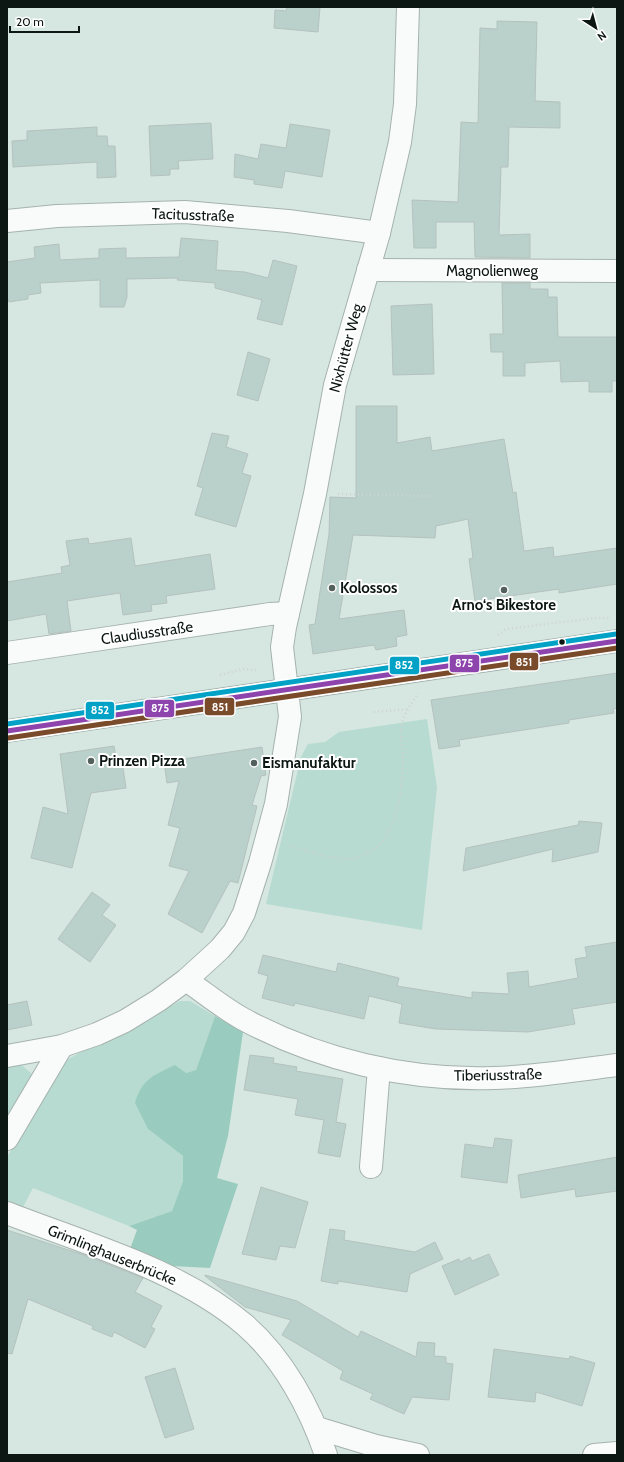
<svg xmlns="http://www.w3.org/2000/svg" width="624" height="1462" font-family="Cabin,sans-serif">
	<rect width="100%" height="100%" fill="#d6e7e1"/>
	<g fill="#b7dbd0">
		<polygon points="427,719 437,788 422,930 266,904 301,757 308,744 325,742 339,732"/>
		<path d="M180,1001h10l25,15 -19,54 -10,3 -38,56 35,27v25l-11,30 -43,15 -96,-38 -10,19 -5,2 -11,-8v-44l57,-94c15,-14 44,-20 63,-30 18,-10 35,-22 53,-32z"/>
		<polygon points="18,1062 32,1074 31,1083 7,1123 7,1065"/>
	</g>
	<path fill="#99ccbe" d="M215,1016l28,16 -15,104 -11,42 21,6 -28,84 -38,-2 -42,-17 7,-19 -8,-4 43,-15 11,-30v-25l-35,-27 -13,-26c7,-24 19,-28 40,-38l11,8 10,-3z"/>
	<g fill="#bad0ca" stroke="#b5c2be">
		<polygon points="287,7 320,7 318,32 274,28 275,10 286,11"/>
		<polygon points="497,21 537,22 535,101 560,102 560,128 509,127 508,167 501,167 499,235 530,234 530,258 475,257 474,222 436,222 436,248 414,248 412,200 458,202 461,122 478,123 480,28 497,29"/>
		<polygon points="211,123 213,159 178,161 179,169 170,169 170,175 151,176 149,126"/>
		<polygon points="290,124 330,130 322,177 285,171 282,188 254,184 254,180 234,177 235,154 258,159 261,144 286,148"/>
		<polygon points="97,127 97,136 107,136 108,146 115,146 116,177 97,178 97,162 13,167 12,141 27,140 27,131"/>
		<polygon points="181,238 218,241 216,270 245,272 268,278 273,260 297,266 282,325 257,319 262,300 215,288 215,283 177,280 178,278 127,279 127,297 124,307 100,307 100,280 40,283 41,293 28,295 28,299 9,302 7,296 7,262 35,258 34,247 59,244 60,260 99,258 99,249 126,248 126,258 179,257"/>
		<polygon points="502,283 530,283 530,289 548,289 548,297 557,297 558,337 617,337 617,381 612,381 612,392 589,392 589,381 561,382 560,361 525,363 525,376 503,376 503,352 491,352 490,334 503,334"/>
		<polygon points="432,304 434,374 393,375 391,306"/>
		<polygon points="248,352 270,359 258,401 237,395"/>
		<polygon points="356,406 397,406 397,443 430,437 432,451 504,439 513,493 516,492 524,551 553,547 554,557 617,548 617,584 559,593 559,589 475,601 469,559 473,558 468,519 436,526 435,538 353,535 339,619 404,610 407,635 396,637 397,646 376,650 374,645 313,654 309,625 315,624 329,534 330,497 356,498"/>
		<polygon points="212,433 229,436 226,447 248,454 242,473 251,476 236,527 195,515 203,488 197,486"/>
		<polygon points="88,538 89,544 131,538 135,566 210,554 215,589 166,596 167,603 151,605 152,611 123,615 120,593 67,601 71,631 49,634 46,614 7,621 7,582 62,573 61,567 70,565 66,541"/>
		<polygon points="617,673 617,708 613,709 614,713 569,720 569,723 459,740 460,746 439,749 431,700"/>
		<polygon points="114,746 117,762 122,761 126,788 91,793 72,868 31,858 43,807 68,814 60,754"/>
		<polygon points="262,747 266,775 261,776 252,805 257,806 238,883 230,881 202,933 168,914 189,871 169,866 180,828 168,825 179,781 167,783 164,762"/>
		<polygon points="579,821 602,823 598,852 552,862 553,849 463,871 466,848 578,825"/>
		<polygon points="92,892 110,905 102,915 116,925 90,962 58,939"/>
		<polygon points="617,942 617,1002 572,1009 575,1024 528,1032 436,1029 399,1023 402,1004 369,996 364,1019 295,1003 294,1006 262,998 268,976 258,973 263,955 336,972 338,963 399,978 397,986 472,998 472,992 509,994 507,973 528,971 529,987 578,978 575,959 587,957 585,947"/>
		<polygon points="27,1001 32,1025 7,1030 7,1005"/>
		<polygon points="250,1055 274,1058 273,1063 297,1067 296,1071 343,1079 336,1122 346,1124 340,1157 318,1153 324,1120 295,1115 298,1099 244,1090"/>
		<polygon points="495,1138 512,1140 507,1183 461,1177 465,1144 493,1148"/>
		<polygon points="617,1157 617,1191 576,1197 575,1189 521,1198 518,1175"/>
		<polygon points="261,1187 308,1202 295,1248 280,1246 276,1260 242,1254"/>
		<polygon points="330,1229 345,1231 344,1240 415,1252 435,1242 443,1259 410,1274 407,1292 338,1281 338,1284 321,1281"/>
		<polygon points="7,1230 84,1255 143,1278 135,1292 162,1306 151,1327 155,1329 145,1348 114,1332 112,1337 92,1329 93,1326 28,1299 12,1354 7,1353"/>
		<polygon points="489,1254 499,1275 455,1295 442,1266 459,1259 460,1262 470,1257 472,1261"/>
		<polygon points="205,1275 297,1301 358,1337 361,1331 416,1357 418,1342 435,1343 434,1356 446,1357 446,1363 453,1364 449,1400 412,1397 404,1414 370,1399 373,1394 340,1379 343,1371 282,1335 291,1320 245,1307 205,1276"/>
		<polygon points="494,1349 569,1359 570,1356 595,1363 582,1406 536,1392 535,1402 488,1397"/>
		<polygon points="175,1368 194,1429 165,1438 145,1377"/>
	</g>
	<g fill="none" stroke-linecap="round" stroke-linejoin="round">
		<defs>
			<g id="minor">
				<polyline points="7,221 57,216 185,212 288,221 379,233"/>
				<polyline points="368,270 617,271"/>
				<polyline points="7,653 270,614 288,613"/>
				<path d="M186,980c19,13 37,28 57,39 76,41 165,62 251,59 41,-1 82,-8 123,-13"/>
				<polyline points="7,1056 62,1046 97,1034 125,1021 159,1000 186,980 220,949 234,932 244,913 260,863 276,804 290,717 287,690"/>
				<polyline points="7,1139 62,1046"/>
				<polyline points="371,1167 379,1068"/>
				<path d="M7,1213c79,31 172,56 238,112 38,33 65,83 81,130"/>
				<polyline points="317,1428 376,1446 418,1455"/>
				<polyline points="594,1455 617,1453"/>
			</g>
			<g id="secondary">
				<polyline points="287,690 282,647 285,627 315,494 335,385 379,233 400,142 405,104 408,7"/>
				<polyline points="7,731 617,641"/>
			</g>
		</defs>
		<use href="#minor" stroke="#a5b2ad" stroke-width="24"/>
		<use href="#secondary" stroke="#a5b2ad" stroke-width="24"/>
		<g stroke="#ced3d1" stroke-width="2.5" stroke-dasharray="1 3" stroke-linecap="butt">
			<polyline points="338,494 433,496"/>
			<polyline points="498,635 506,629 595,618 609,618"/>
			<polyline points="220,675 243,669 256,670"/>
			<polyline points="374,712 409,709"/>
			<path d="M289,846c17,4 48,16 65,12 44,-9 48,-66 49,-102 0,-10 -4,-24 -1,-34 3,-10 11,-20 16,-29"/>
		</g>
		<use href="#minor" stroke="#f9fbfa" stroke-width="22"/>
		<use href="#secondary" stroke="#f9fbfa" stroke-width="22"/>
		<defs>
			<polyline id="bus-1" points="7,731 617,641"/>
			<polyline id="bus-2" points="8,738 617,648"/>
			<polyline id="bus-3" points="7,724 616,634"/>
		</defs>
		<use href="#bus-1" stroke="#fff" stroke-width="8"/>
		<use href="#bus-2" stroke="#fff" stroke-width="8"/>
		<use href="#bus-3" stroke="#fff" stroke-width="8"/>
		<use href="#bus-1" stroke="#8e44ad" stroke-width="5"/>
		<use href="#bus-2" stroke="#7a4b2a" stroke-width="5"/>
		<use href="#bus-3" stroke="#01a2c5" stroke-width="5"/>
	</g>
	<g fill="#53605c" stroke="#fff" stroke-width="1.5">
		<circle cx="332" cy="588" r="4"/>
		<circle cx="504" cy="590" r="4"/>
		<circle cx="91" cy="761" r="4"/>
		<circle cx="254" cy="763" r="4"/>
	</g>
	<circle fill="#0c1714" stroke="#fff" stroke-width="1.5" cx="562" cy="642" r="3.5"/>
	<g text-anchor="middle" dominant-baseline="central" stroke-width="4" stroke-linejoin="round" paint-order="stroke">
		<g font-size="15" fill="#0c1714" stroke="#fff">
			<text transform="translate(193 215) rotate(2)">Tacitusstraße</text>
			<text x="492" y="271">Magnolienweg</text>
			<text transform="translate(346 348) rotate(-75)">Nixhütter Weg</text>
			<text transform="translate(147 633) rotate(-8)">Claudiusstraße</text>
			<text transform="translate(498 1075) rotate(-1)">Tiberiusstraße</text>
			<text transform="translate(112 1255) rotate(22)">Grimlinghauserbrücke</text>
		</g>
		<g font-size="15" font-weight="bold" fill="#0c1714" stroke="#fff" text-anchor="start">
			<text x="340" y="588">Kolossos</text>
			<text x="504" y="605" text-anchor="middle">Arno‘s Bikestore</text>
			<text x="99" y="761">Prinzen Pizza</text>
			<text x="262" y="763">Eismanufaktur</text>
		</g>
	</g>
	<g stroke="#fff" stroke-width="1.5">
		<rect x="509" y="652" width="30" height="19" rx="4" fill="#7a4b2a"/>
		<rect x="449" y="654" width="31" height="19" rx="4" fill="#8e44ad"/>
		<rect x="389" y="656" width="31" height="19" rx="4" fill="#01a2c5"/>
		<rect x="204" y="697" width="31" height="19" rx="4" fill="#7a4b2a"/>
		<rect x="144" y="699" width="31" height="19" rx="4" fill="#8e44ad"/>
		<rect x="85" y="701" width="30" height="19" rx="4" fill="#01a2c5"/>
	</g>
	<g font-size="11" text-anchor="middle" font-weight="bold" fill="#fff">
		<text x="524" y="666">851</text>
		<text x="464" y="667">875</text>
		<text x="404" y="669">852</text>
		<text x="220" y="711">851</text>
		<text x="160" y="712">875</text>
		<text x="100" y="714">852</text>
	</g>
	<rect width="624" height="1462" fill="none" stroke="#0c1714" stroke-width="16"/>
	<g transform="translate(596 28) rotate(144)" stroke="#ffffff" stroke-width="3" paint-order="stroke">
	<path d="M0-3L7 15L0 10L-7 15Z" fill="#0c1714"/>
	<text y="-6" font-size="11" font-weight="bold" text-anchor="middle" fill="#0c1714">N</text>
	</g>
	<path d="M10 26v6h69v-6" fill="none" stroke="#0c1714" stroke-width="2"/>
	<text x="16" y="26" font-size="12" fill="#0c1714" stroke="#ffffff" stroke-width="3" paint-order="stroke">20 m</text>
</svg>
